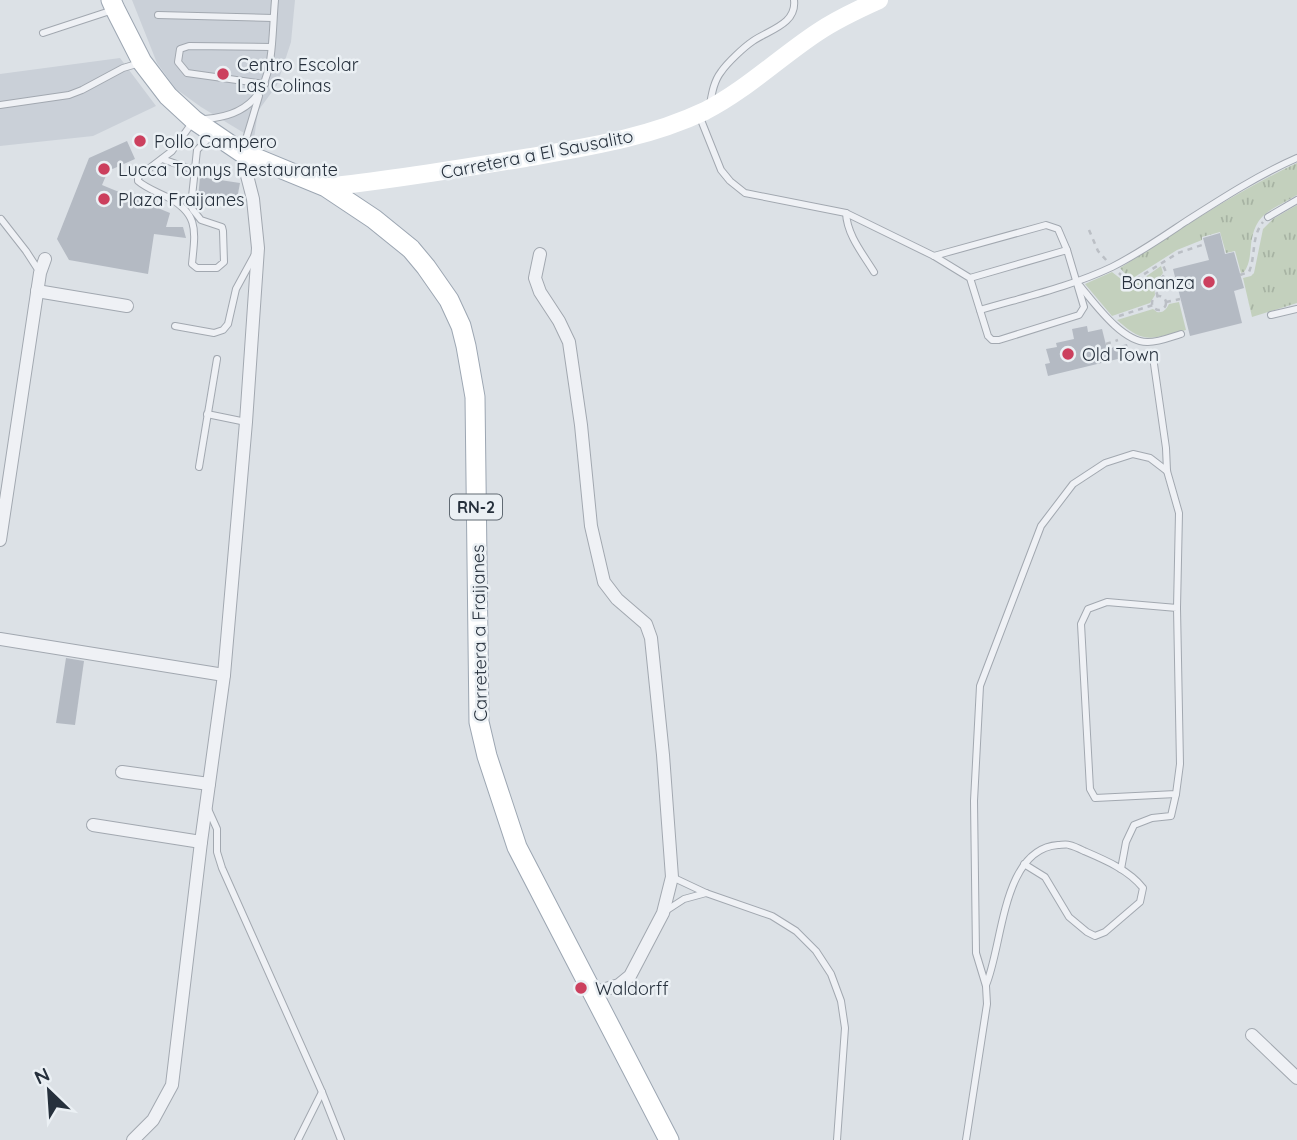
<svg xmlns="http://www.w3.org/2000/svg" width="1297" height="1140" font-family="Quicksand,sans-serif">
	<defs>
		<pattern id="grass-tufts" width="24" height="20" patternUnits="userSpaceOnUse" patternTransform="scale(1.75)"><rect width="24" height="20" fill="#c3d0bd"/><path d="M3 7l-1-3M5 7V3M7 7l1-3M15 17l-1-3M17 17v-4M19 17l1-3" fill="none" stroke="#a7b3a3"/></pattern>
	</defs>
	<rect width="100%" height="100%" fill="#dce1e6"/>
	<g fill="#cad0d8">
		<polygon points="132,0 295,0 291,42 277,85 258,111 254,139 201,107 176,89 157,63"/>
		<polygon points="120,58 156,106 93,136 0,146 0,74"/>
	</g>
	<g fill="url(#grass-tufts)">
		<path d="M1297,163v32c-26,16 -42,17 -46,50 -1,9 -1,19 -7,27l-3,1 -6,-22 -9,2 -6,-21 -18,5v3l-25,10 -44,28 -5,-1 -8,-9c58,-37 115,-76 177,-105z"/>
		<polygon points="1297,205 1297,303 1252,317 1243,278 1251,276 1254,273 1263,229 1273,219"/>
	</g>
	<g fill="#c3d0bd">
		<polygon points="1161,266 1163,273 1154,285 1155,295 1150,303 1112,316 1085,284 1112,272 1126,283 1138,282"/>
		<path d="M1179,302l7,28c-35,8 -40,16 -69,-10l36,-11 4,3c6,1 9,-2 12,-8z"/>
	</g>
	<g fill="#b4bac3">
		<polygon points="127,141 135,159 108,171 102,185 170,213 166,227 183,227 186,238 154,234 148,274 69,260 57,239 89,158"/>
		<polygon points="200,177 240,183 236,204 198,198"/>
		<polygon points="1220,233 1225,254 1234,252 1244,288 1234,291 1242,323 1190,336 1173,269 1209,260 1203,238"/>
		<polygon points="1087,326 1088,332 1102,329 1107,349 1127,344 1130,356 1048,376 1045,364 1050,363 1046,349 1057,347 1056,343 1074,339 1072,329"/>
		<polygon points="66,658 84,661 75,725 56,723"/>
	</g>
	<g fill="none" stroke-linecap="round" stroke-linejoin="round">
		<defs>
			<g id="lane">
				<polyline points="158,15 273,18"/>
				<polyline points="43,33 113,10"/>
				<polyline points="265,84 187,73 178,62 180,49 189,46 271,47"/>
				<path d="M710,104c2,-11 4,-23 11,-32 6,-9 23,-25 32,-31 16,-11 44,-17 41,-41"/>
				<polyline points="0,105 69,95 82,90 123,68 140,63"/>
				<polyline points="699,115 721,170 730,181 745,193 846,213 934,256 970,278 988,336 992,340 999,340 1079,315 1084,307 1067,250 970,278"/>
				<path d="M205,119c73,-5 65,-62 70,-119"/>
				<path d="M192,123l-20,28 -34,26v4c8,7 19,11 29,16 33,17 28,35 25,67l5,4h20l7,-6 -1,-31 -1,-4 -21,-7 -8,-10 -2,-4 6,-56 14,-14"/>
				<polyline points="243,149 259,96"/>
				<polyline points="162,159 194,170"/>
				<path d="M846,213c1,22 17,41 28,59"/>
				<polyline points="1268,217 1297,200"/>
				<polyline points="1,219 26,251 39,271"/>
				<polyline points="934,256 1046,225 1058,229 1067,250"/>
				<path d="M1080,286c15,18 43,57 68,56 11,0 23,-5 33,-8"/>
				<path d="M980,310c44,-13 90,-23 132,-43 26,-13 49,-29 73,-45 36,-23 73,-47 112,-64"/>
				<polyline points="1271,315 1297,309"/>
				<polyline points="175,326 214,333 223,330 228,324 236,289 254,256"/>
				<polyline points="1153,357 1166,448 1167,471 1179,513 1177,608 1180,764 1176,794 1095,798 1090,789 1081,624 1088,609 1107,602 1177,608"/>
				<polyline points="207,414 246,422"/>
				<polyline points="199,467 217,359"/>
				<polyline points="208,809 217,829 217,852 222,868 322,1092 341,1140"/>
				<polyline points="1121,869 1126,842 1134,825 1152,818 1171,816 1176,794"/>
				<polyline points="672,877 706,893 772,916 796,931 816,951 831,974 841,1001 845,1028 837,1140"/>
				<polyline points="664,912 684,899 706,893"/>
				<path d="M986,985c17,-40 16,-136 72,-140 3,0 9,-1 11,0 5,1 11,4 15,6 21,9 45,19 59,37l-3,14 -35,30 -10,4 -8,-4 -18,-15 -24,-40 -21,-13"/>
				<polyline points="298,1140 322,1092"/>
				<polyline points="966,1140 987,1004 986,986 976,953 974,801 980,686 1041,526 1073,484 1105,463 1133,454 1150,458 1167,471"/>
			</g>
			<g id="street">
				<polyline points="540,254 535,278 540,292 559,321 569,342 581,425 591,526 604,582 617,599 646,624 651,638 663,755 672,877 663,913 630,976 619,985 593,993"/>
				<polyline points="37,291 127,306"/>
				<polyline points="0,540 40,273 45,259"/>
				<polyline points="0,639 224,675"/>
				<polyline points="122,772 209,784"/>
				<polyline points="93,825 201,842"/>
				<polyline points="1252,1035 1297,1078"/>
				<polyline points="133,1140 153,1120 172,1085 201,842 224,675 246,422 258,248 253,199 241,152"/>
			</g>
			<polyline id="primary" points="111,0 115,9 142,62 168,96 194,120 241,152 326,187 374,219 411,249 426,267 449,300 461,326 466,346 475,397 479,722 487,756 517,847 669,1140"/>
		</defs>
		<use href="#lane" stroke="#a2a8b0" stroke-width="8"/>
		<use href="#street" stroke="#a2a8b0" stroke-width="14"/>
		<use href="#primary" stroke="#9ca6b2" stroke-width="21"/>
		<g stroke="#bbbfc5" stroke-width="2.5" stroke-dasharray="5 5" stroke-linecap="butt">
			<polyline points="1089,230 1098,251 1107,261"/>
			<polyline points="1119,273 1126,280 1133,281 1178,253 1205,244"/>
			<path d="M1240,275l9,-3c7,-17 2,-35 14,-50"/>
			<circle cx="1159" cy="303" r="7"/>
			<polyline points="1158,297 1155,288 1166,272 1162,263"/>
			<polyline points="1166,302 1180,299"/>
			<polyline points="1119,316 1153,305"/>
			<polyline points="1106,344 1118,340"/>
		</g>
		<use href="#lane" stroke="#eff1f5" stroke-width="6"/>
		<use href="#street" stroke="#eff1f5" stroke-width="12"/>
		<path stroke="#fff" stroke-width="18" d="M326,187c67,-7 133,-18 199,-29 62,-11 123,-20 180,-47 41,-21 75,-54 113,-79 19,-13 41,-23 61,-32"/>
		<use href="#primary" stroke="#fff" stroke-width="19"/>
	</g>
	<g fill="#cc405e" stroke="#ebf0f4" stroke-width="2.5">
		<circle cx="223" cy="74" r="7"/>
		<circle cx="140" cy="141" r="7"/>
		<circle cx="104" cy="169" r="7"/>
		<circle cx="104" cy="199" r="7"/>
		<circle cx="1209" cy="282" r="7"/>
		<circle cx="1068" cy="354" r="7"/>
		<circle cx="581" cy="988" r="7"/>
	</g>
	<g text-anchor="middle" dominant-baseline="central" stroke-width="5" stroke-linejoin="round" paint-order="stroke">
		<rect fill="#ebf0f4" stroke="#616a73" stroke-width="2" x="450" y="494.5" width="52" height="25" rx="5"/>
		<g font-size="16" font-weight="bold" fill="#26303c">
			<text x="476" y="507">RN-2</text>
		</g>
		<g font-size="18" fill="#26303c" stroke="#ebf0f4" text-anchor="start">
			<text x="237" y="64">Centro Escolar<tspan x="237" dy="21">Las Colinas</tspan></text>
			<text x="154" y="141">Pollo Campero</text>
			<text x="118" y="169">Lucca Tonnys Restaurante</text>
			<text x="118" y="199">Plaza Fraijanes</text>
			<text x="1195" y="282" text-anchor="end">Bonanza</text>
			<text x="1082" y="354">Old Town</text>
			<text x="595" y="988">Waldorff</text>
		</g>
		<g font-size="18" fill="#26303c" stroke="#ebf0f4">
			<text transform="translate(537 154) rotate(-11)">Carretera a El Sausalito</text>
			<text transform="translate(479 633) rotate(-91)">Carretera a Fraijanes</text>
		</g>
	</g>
	<g transform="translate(49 1091) rotate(335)" stroke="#ebf0f4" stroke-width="5" paint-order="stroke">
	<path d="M0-5L12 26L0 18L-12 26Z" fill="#26303c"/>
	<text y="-10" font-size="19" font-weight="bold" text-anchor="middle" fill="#26303c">N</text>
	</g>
</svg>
